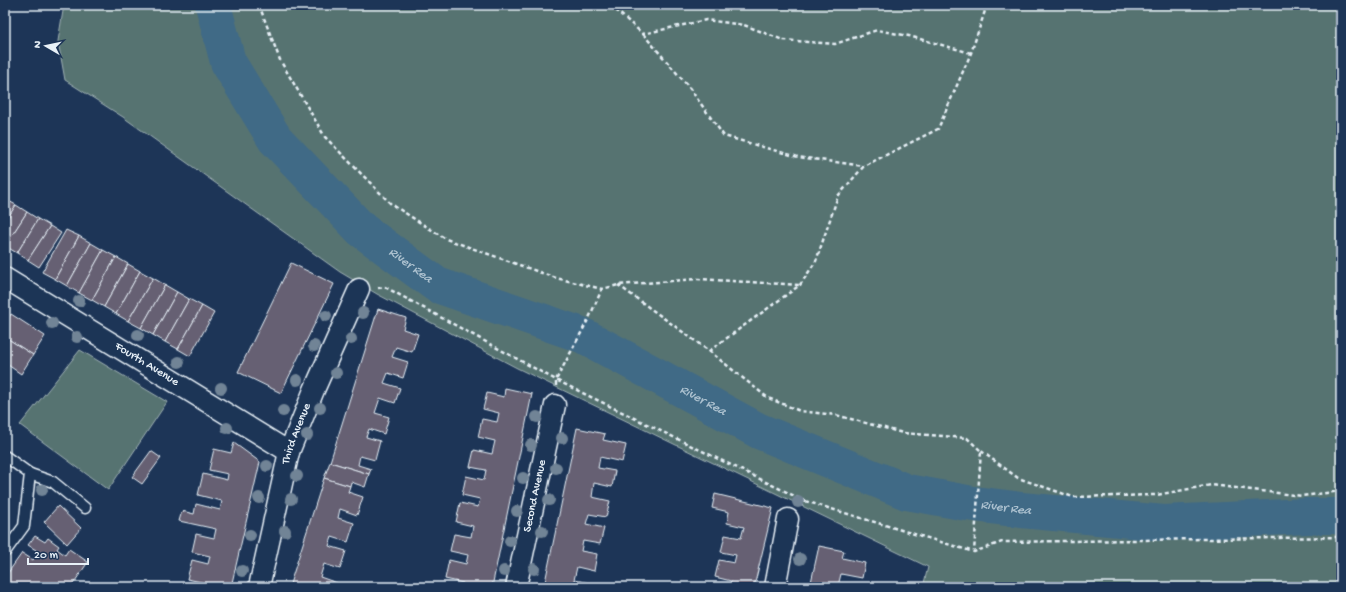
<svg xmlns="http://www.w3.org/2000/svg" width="1346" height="592" font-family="'Gochi Hand',sans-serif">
	<rect width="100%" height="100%" fill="#1d3557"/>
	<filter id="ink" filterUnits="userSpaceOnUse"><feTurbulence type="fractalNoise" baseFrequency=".025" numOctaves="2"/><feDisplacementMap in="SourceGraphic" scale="8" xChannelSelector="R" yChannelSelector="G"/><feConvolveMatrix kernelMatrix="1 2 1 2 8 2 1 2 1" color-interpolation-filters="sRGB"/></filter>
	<g filter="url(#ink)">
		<g fill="#577371" stroke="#a0b2b4">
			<polygon points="64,5 1341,5 1341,587 923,587 928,567 517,368 377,294 340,272 123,117 65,80 58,41"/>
			<polygon points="80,350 167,402 108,490 20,425"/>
		</g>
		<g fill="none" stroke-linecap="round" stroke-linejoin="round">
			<path stroke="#3f6a86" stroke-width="36" id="s1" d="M213,5l15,57 47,77 87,91 75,55 145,50 177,96 148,61 60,11 54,7 143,13 144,-7h33"/>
		</g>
		<g fill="#666173" stroke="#e8f1f8">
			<polygon points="5,199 16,205 5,222"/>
			<polygon points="16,205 27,212 5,246 5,222"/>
			<polygon points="27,212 38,219 17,253 5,246"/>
			<polygon points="38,219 50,226 28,260 17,253"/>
			<polygon points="50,226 61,233 39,267 28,260"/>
			<polygon points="66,230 79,236 55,279 42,272"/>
			<polygon points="79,236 91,243 67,286 55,279"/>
			<polygon points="91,243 103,250 79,293 67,286"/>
			<polygon points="103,250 116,257 92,300 79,293"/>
			<polygon points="116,257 128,264 104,307 92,300"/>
			<polygon points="291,263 334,284 281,393 238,372"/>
			<polygon points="128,264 140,271 116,314 104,307"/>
			<polygon points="140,271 153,278 128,321 116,314"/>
			<polygon points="153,278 165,285 141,328 128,321"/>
			<polygon points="165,285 177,292 153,335 141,328"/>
			<polygon points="177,292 189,299 165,342 153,335"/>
			<polygon points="189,299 202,306 178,349 165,342"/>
			<polygon points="202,306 214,313 190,356 178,349"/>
			<polygon points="378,309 406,318 403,329 418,334 412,352 396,347 392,357 408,362 403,378 388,373 384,383 400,388 395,403 380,398 375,413 389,417 384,434 369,429 366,437 380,441 375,460 360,456 358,465 371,469 369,474 330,462"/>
			<polygon points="11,314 45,336 33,355 5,337 5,323"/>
			<polygon points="5,337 33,355 21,374 5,363"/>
			<polygon points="505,388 532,394 492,587 462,587 463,583 445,579 449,560 466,564 468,555 450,551 454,534 471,537 473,526 456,522 460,503 478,507 480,499 462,495 466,476 484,480 486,470 470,467 474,450 492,454 495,441 478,437 482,419 497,422 499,413 483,409 487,393 504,397"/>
			<polygon points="577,428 605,434 603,440 626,445 622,462 600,457 598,468 615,471 612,487 594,483 592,497 610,501 606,517 589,514 586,524 604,528 600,544 583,541 581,551 597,554 594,571 577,567 574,580 590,583 590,587 544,587"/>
			<polygon points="234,443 260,462 231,587 205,587 206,583 187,579 192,560 208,564 210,556 192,552 196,534 214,538 216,529 179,521 182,511 194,514 196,504 220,510 222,501 198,495 203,474 227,480 228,474 209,470 214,449 231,453"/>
			<polygon points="151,451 161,458 142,484 132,477"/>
			<polygon points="330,462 369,474 365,487 351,482 350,486 324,478"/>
			<polygon points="324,478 350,486 348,492 363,497 357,515 340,509 338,518 354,523 348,542 332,537 329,546 346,551 340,569 324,564 320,577 337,583 335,587 289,587"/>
			<polygon points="715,494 773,508 754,587 730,587 731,581 715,577 719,560 734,563 736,555 721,552 725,535 741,538 744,527 727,523 729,512 712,508"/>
			<polygon points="58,506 81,528 67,544 44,522"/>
			<polygon points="35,536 45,542 48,538 59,546 57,549 65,555 69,549 88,562 71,587 5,587 5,577 22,553 33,560 39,552 28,545"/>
			<polygon points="819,546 844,551 842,558 865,563 862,578 841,574 838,586 844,587 810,587"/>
		</g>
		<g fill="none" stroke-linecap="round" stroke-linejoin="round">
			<defs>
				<g id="lane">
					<polyline points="5,456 30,474 24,526 5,552"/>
					<polyline points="30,474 53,482 85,508"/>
				</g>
				<g id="street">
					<path id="s2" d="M5,278l284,174"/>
					<path id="s3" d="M259,587l30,-135 25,-62 45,-101"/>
					<path id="s4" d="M516,587l39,-182"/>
					<polyline points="775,587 788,519"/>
				</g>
			</defs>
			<use href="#lane" stroke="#e8f1f8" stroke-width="13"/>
			<use href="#street" stroke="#e8f1f8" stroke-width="23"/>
			<g stroke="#e8f1f8" stroke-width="2.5" stroke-dasharray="4 3" stroke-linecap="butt">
				<polyline points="259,5 280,60 325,137 391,204 446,239 556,278 602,289 618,285 698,279 800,285"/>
				<polyline points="610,5 643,34 706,20 744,25 783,40 835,44 877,30 909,36 971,53"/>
				<polyline points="643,34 688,86 724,136 798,157 864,166"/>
				<polyline points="618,285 709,351 768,398 800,411 836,415 903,433 967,438 981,451 974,552 1002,542 1341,537"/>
				<polyline points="378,288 385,287 556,380 805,501 801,506"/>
				<polyline points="709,351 800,285 816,261 838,196 864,166 938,129 971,53 987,5"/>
				<polyline points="556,386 556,380 589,318 602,289"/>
				<polyline points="981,451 1018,478 1073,497 1156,495 1211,485 1302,496 1341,491"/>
				<polyline points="805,501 974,552"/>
			</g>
			<use href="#lane" stroke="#1d3557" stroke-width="10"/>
			<use href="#street" stroke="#1d3557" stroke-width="20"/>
		</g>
		<g fill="#718496">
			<circle cx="79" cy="301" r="6"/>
			<circle cx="363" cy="313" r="6"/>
			<circle cx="326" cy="316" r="6"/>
			<circle cx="52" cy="323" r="6"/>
			<circle cx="138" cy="335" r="6"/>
			<circle cx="77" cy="337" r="6"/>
			<circle cx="351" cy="339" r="6"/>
			<circle cx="314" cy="346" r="6"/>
			<circle cx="179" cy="362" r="6"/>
			<circle cx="336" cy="373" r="6"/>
			<circle cx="297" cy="380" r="6"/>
			<circle cx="221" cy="388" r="6"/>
			<circle cx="320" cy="408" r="6"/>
			<circle cx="283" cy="411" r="6"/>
			<circle cx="537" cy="417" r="6"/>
			<circle cx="227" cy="428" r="6"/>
			<circle cx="307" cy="435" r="6"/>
			<circle cx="562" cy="438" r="6"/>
			<circle cx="531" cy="445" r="6"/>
			<circle cx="267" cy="466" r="6"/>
			<circle cx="556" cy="468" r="6"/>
			<circle cx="297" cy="476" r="6"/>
			<circle cx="523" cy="478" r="6"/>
			<circle cx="42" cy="490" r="6"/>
			<circle cx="259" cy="498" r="6"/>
			<circle cx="291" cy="499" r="6"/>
			<circle cx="549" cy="500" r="6"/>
			<circle cx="798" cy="502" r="6"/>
			<circle cx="517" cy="511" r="6"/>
			<circle cx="285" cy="531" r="6"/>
			<circle cx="542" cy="531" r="6"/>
			<circle cx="250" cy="535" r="6"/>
			<circle cx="510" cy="541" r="6"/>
			<circle cx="800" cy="559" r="6"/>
			<circle cx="534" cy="569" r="6"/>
			<circle cx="242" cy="571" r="6"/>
			<circle cx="504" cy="571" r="6"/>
		</g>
	</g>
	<g text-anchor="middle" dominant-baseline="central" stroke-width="4" stroke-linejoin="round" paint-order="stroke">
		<g font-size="12" fill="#e8f1f8" stroke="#1d3557">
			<text stroke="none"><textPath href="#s2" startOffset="166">Fourth Avenue</textPath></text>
			<text stroke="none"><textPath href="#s3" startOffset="158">Third Avenue</textPath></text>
			<text stroke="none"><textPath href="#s4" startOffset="93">Second Avenue</textPath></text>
		</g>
		<g font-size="13" font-style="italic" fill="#adc2d0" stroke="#1d3557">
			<text stroke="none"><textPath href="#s1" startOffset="335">River Rea</textPath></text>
			<text stroke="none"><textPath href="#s1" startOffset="659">River Rea</textPath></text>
			<text stroke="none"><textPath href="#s1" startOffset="983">River Rea</textPath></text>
		</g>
	</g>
	<rect width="1346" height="592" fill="none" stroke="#1d3557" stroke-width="20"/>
	<rect x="10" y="10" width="1326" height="572" fill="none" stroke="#e8f1f8" stroke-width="1.5" filter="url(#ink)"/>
	<g transform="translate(46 46) rotate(279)" stroke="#1d3557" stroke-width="3" paint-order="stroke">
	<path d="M0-3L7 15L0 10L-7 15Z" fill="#e8f1f8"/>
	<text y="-6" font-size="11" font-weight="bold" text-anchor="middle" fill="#e8f1f8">N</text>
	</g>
	<path d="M28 558v6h60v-6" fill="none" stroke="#e8f1f8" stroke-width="2"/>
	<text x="34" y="558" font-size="12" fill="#e8f1f8" stroke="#1d3557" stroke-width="3" paint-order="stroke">20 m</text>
</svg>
